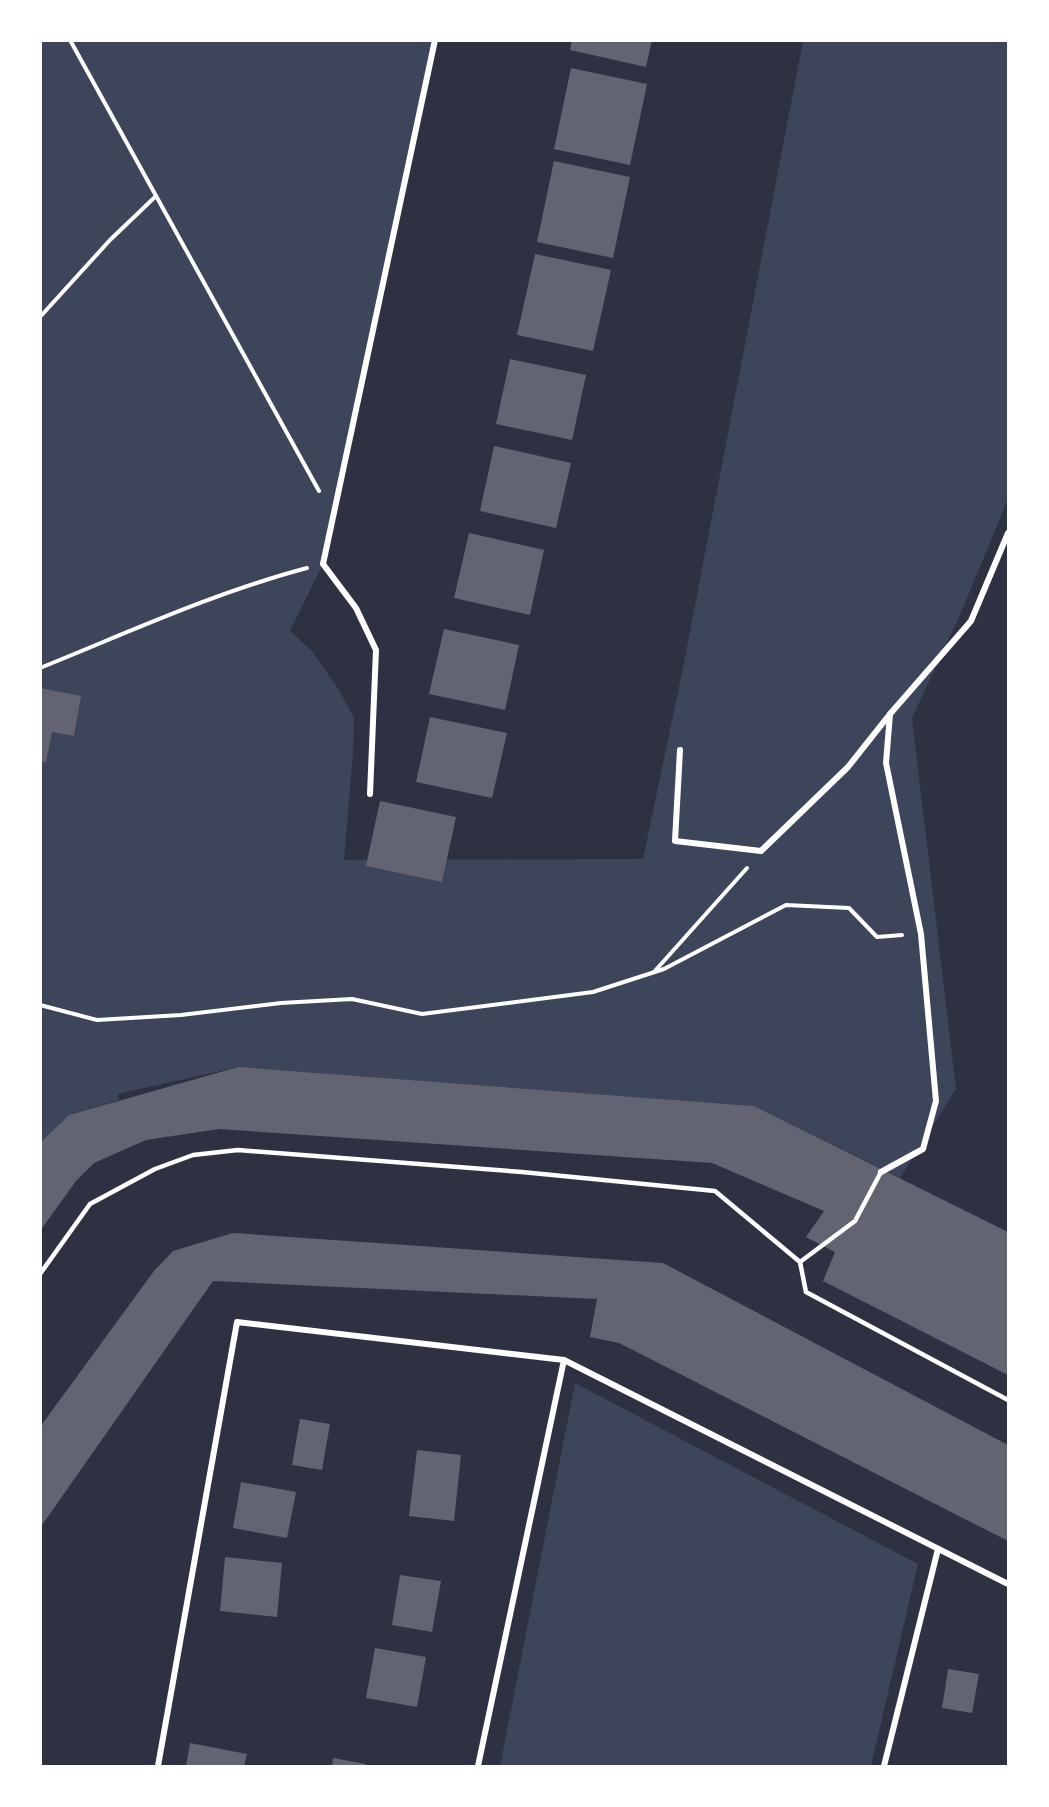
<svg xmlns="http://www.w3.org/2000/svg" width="1049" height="1807" font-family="'Work Sans',sans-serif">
	<rect width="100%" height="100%" fill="#2d3142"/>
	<g fill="#3c4559">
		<polygon points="41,41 435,41 323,564 290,631 312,651 339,690 354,718 353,753 344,860 643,859 684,663 803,41 1008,41 1008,499 960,615 912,718 956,1089 900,1178 754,1106 238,1067 118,1094 119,1100 69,1115 41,1143"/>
		<polygon points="575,1383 918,1564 871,1766 500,1766"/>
	</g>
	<g fill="#626471">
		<polygon points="572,40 652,40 646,67 570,50"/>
		<polygon points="571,68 647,84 630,165 554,149"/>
		<polygon points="554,161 630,177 613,258 537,242"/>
		<polygon points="535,254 611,270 593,351 517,335"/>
		<polygon points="510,359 586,375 572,440 496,424"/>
		<polygon points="494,446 571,463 556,528 480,511"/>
		<polygon points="469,533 544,550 530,615 454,598"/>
		<polygon points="444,629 519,645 505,710 429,694"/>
		<polygon points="40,688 81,696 74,736 52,732 46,762 40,761"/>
		<polygon points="430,717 507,733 492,798 416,782"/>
		<polygon points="380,801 456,817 442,882 366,866"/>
		<polygon points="238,1067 754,1106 1008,1232 1008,1375 823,1281 835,1252 806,1237 824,1211 712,1163 219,1129 146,1140 94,1163 76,1181 40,1231 40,1143 69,1115"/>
		<polygon points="233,1233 663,1263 1008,1445 1008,1541 619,1343 590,1337 597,1299 213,1281 40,1528 40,1427 154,1271 173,1251"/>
		<polygon points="300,1419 330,1424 322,1470 292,1465"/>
		<polygon points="417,1450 461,1455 454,1521 409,1516"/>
		<polygon points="241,1482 296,1492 287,1538 233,1528"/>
		<polygon points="225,1557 282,1563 277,1617 220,1611"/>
		<polygon points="400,1575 441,1581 432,1632 392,1625"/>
		<polygon points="375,1648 426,1657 417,1707 366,1698"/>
		<polygon points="948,1669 979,1674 972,1713 942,1708"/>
		<polygon points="190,1743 247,1754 244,1766 186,1766"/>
		<polygon points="333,1758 366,1764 365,1766 332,1766"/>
	</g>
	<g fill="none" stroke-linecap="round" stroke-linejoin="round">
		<g stroke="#fff" stroke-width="4">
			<polyline points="70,40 319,491"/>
			<polyline points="40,317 110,240 156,196"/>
			<path d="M40,668c87,-35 176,-76 267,-100"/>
			<polyline points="654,972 747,868"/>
			<polyline points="40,1005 97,1020 181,1015 281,1003 352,999 422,1014 593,992 664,969 786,905 849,908 877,937 902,935"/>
		</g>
		<g stroke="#fff" stroke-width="4.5">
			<polyline points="800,1262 855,1221 881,1172"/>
			<polyline points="40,1274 90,1204 155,1169 193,1155 238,1150 522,1172 715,1191 800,1262 806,1292 1008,1400"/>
		</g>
		<g stroke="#fff" stroke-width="6">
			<polyline points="680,750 675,841 761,851 848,767 890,714 971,621 1008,533"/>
			<polyline points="370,794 376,650 356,608 323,564 435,40"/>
			<polyline points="881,1172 923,1149 936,1101 921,934 886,763 890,714"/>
			<polyline points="158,1766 237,1322 564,1360 1008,1584"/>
			<polyline points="478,1766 564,1360"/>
			<polyline points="884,1766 938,1549"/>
		</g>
	</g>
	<rect width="1049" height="1807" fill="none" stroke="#ffffff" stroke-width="84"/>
</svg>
